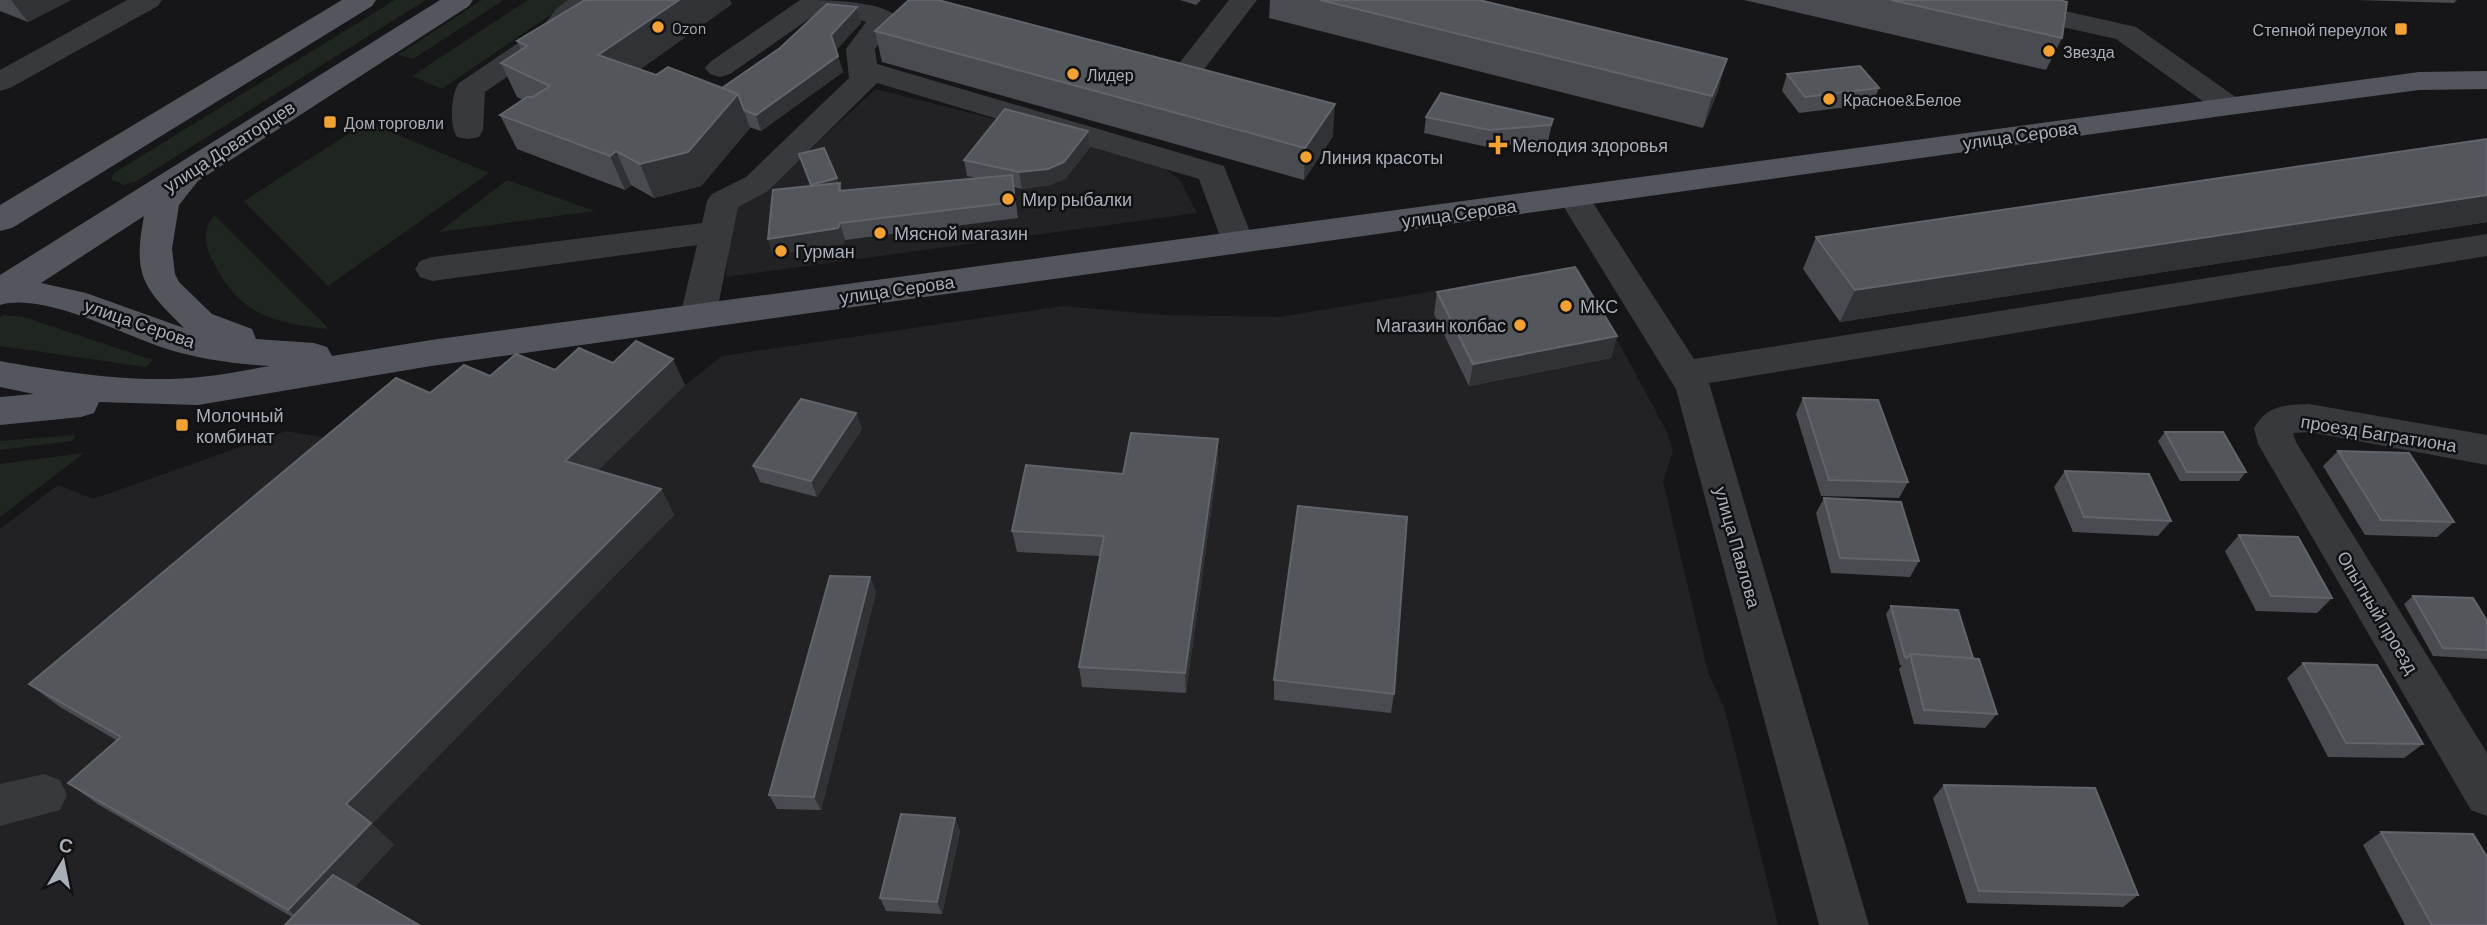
<svg xmlns="http://www.w3.org/2000/svg" width="2487" height="925" font-family="Barlow,sans-serif">
	<rect width="100%" height="100%" fill="#161618"/>
	<g fill="#222225">
		<polygon points="876,89 1150,158 1180,180 1197,213 726,277 731,206 766,189"/>
		<polygon points="1578,267 1667,432 1673,451 1663,481 1708,672 1725,710 1778,925 0,925 0,529 58,485 93,499 286,431 368,445 649,368 685,385 722,356 1063,306 1162,315 1280,317"/>
	</g>
	<g fill="#1e261f">
		<polygon points="395,0 426,0 135,182 124,185 111,179 114,173"/>
		<polygon points="482,0 504,0 413,59 398,55"/>
		<polygon points="528,0 572,0 442,89 412,76"/>
		<polygon points="367,122 489,173 328,286 244,201"/>
		<polygon points="507,180 595,211 439,232"/>
		<path d="M214,216h1l114,113c-61,-7 -92,-15 -119,-74 -6,-12 -6,-29 4,-39z"/>
		<polygon points="3,315 24,317 153,360 146,367 0,346 0,317"/>
		<polygon points="76,435 72,441 0,450 0,441"/>
		<polygon points="84,453 0,517 0,464"/>
	</g>
	<g fill="none" stroke-linecap="round" stroke-linejoin="round">
		<g fill="#37393d" fill-rule="evenodd">
			<polygon points="127,0 162,0 158,6 10,88 0,91 0,70"/>
			<path d="M568,0h32l-23,20 -14,18 -78,54 -2,38 -4,7 -11,2 -11,-2c-8,-12 -6,-43 2,-54l84,-57 14,-18z"/>
			<path d="M800,0c24,0 83,0 98,18l-23,31 2,15 347,102 30,76 -5,8 -12,3 -12,-3 -26,-71 -322,-96 -109,108 -30,16 -22,109 -6,9 -12,3 -12,-3 -6,-9 17,-71 -265,36 -12,-4 -5,-8 5,-8 12,-4 270,-34 5,-22 5,-7 34,-17 103,-99 -3,-29 20,-27 -43,-13 -93,65 -10,3 -10,-3 -5,-6 5,-6z"/>
			<polygon points="1229,0 1257,0 1198,77 1188,80 1178,77 1173,71"/>
			<polygon points="1964,0 2016,0 2136,27 2240,100 2244,106 2240,112 2229,115 2218,112 2116,39 1968,6"/>
			<polygon points="1573,186 1584,189 1694,359 2487,234 2487,256 1709,383 1869,925 1819,925 1676,389 1557,196 1562,189"/>
			<path d="M2309,404l178,31v30l-178,-33 -16,1 3,9 191,311v63l-16,-6 -213,-366 -4,-16c13,-23 31,-23 55,-24z"/>
			<polygon points="44,774 60,780 67,795 60,810 0,826 0,784"/>
		</g>
		<g fill="#53565c" fill-rule="evenodd">
			<polygon points="342,0 376,0 372,6 12,228 0,231 0,205"/>
			<path d="M440,0h33l-4,6 -271,175 -19,24 -7,44 3,25 4,8 33,32 40,15 4,10 58,4 13,4 5,9 99,-16 1988,-268 68,-1v18l-68,1 -190,25 -1798,251 -233,39 -99,-3 -5,11 -13,4 -81,8v-28l34,-3 -34,-7v-26c60,11 139,23 200,16 23,-2 46,-7 70,-11 -36,-2 -72,-7 -106,-18 -43,-14 -120,-56 -164,-43v-30zM144,216c-11,60 -2,70 40,112l-98,-35 -45,-10z"/>
		</g>
	</g>
	<g fill="#494b50">
		<polygon points="0,0 71,0 28,22 0,11"/>
		<polygon points="1180,0 1201,0 1196,5"/>
		<polygon points="1270,0 1479,0 1718,91 1703,128 1269,18"/>
		<polygon points="1744,0 2059,0 2062,38 2046,70"/>
		<polygon points="2357,0 2457,0 2454,3"/>
		<polygon points="732,4 639,70 656,75 722,88 857,7 861,23 836,50 843,72 761,131 749,127 750,128 701,186 654,198 631,185 625,190 517,149 500,115 523,100 517,97 501,63 521,50 517,41"/>
		<polygon points="875,31 1333,136 1304,180 882,62"/>
		<polygon points="1787,74 1879,88 1872,104 1799,113 1782,91"/>
		<polygon points="1426,117 1553,119 1548,141 1487,147 1424,133"/>
		<polygon points="1088,131 1090,147 1066,178 1050,185 1022,189 1014,187 1018,218 845,240 843,244 773,255 768,239 811,186 799,154 837,178 838,184 840,183 842,191 976,178 967,176 964,160"/>
		<polygon points="2487,139 2487,222 1840,322 1803,269 1816,237"/>
		<polygon points="1437,292 1617,336 1611,358 1469,386 1434,314"/>
		<polygon points="613,363 685,385 597,471 661,489 674,515 372,824 394,845 292,917 99,805 68,783 116,740 60,707 29,684 430,393 490,376"/>
		<polygon points="1803,398 1908,482 1899,498 1821,496 1796,414"/>
		<polygon points="856,413 862,429 817,497 760,482 753,466"/>
		<polygon points="2165,432 2246,472 2239,481 2180,481 2158,441"/>
		<polygon points="1218,439 1218,461 1186,693 1082,687 1079,667 1100,556 1017,552 1012,531 1123,474"/>
		<polygon points="2338,451 2454,522 2437,537 2365,535 2323,466"/>
		<polygon points="2065,471 2171,521 2158,536 2073,532 2054,487"/>
		<polygon points="1824,498 1919,561 1910,577 1831,573 1816,513"/>
		<polygon points="2239,535 2332,598 2317,613 2256,611 2225,551"/>
		<polygon points="870,577 876,592 821,810 777,809 769,795"/>
		<polygon points="2413,596 2487,621 2487,659 2433,656 2404,604"/>
		<polygon points="1891,606 1997,714 1985,728 1914,724 1899,669 1902,665 1900,665 1886,614"/>
		<polygon points="2303,663 2423,744 2404,758 2328,757 2287,678"/>
		<polygon points="1274,680 1394,694 1391,713 1274,700"/>
		<polygon points="1944,785 2138,895 2123,907 1967,903 1933,798"/>
		<polygon points="955,818 960,832 942,914 886,911 880,898"/>
		<polygon points="2381,832 2487,925 2405,925 2363,845"/>
	</g>
	<g fill="#303235">
		<polygon points="11,0 71,0 28,22"/>
		<polygon points="679,0 730,0 732,4 612,89 598,55"/>
		<polygon points="857,7 861,23 835,51 831,35"/>
		<polygon points="838,56 843,72 761,131 756,115"/>
		<polygon points="1727,59 1718,91 1703,128 1712,96"/>
		<polygon points="738,94 750,128 701,186 654,198 640,164"/>
		<polygon points="1335,104 1333,136 1304,180 1305,148"/>
		<polygon points="1088,131 1090,147 1066,178 1050,185 1022,189 1019,172"/>
		<polygon points="616,151 631,185 625,190 610,156"/>
		<polygon points="837,178 839,187 813,194 811,185"/>
		<polygon points="2487,195 2487,222 1840,322 1855,290"/>
		<polygon points="840,223 845,240 843,244 773,255 768,239"/>
		<polygon points="1617,336 1611,358 1469,386 1473,364"/>
		<polygon points="673,359 685,385 581,487 565,461"/>
		<polygon points="856,413 862,429 817,497 811,481"/>
		<polygon points="1218,439 1218,461 1186,693 1185,673"/>
		<polygon points="661,489 674,515 372,824 394,845 320,925 308,925 288,910 346,804"/>
		<polygon points="870,577 876,592 821,810 814,797"/>
		<polygon points="955,818 960,832 942,914 937,902"/>
	</g>
	<g fill="#53565b" stroke="#61646a" stroke-width="2">
		<polygon points="585,0 679,0 598,55 656,75 668,67 738,94 688,152 640,164 616,151 610,156 500,115 527,97 533,97 550,86 501,63 527,46 517,41"/>
		<polygon points="909,0 938,0 1335,104 1305,148 875,31"/>
		<polygon points="1320,0 1479,0 1727,59 1712,96"/>
		<polygon points="1891,0 2059,0 2067,2 2062,38"/>
		<polygon points="827,4 857,7 831,35 838,56 756,115 744,110 738,94 722,88 780,48"/>
		<polygon points="1860,66 1879,88 1805,97 1787,74"/>
		<polygon points="1441,93 1553,119 1551,125 1489,130 1426,117"/>
		<polygon points="1005,109 1088,131 1064,162 1048,169 1019,172 964,160"/>
		<polygon points="2487,139 2487,195 1855,290 1816,237"/>
		<polygon points="824,148 837,178 811,185 799,154"/>
		<polygon points="1012,175 1015,202 840,223 838,228 768,239 773,190 840,183 839,191"/>
		<polygon points="1575,267 1617,336 1473,364 1437,292"/>
		<polygon points="636,341 673,359 565,461 661,489 346,804 371,823 288,910 68,783 121,737 29,684 396,378 430,393 464,365 490,376 516,354 555,370 579,348 613,363"/>
		<polygon points="1803,398 1878,400 1908,482 1829,480"/>
		<polygon points="801,399 856,413 811,481 753,466"/>
		<polygon points="2165,432 2223,432 2246,472 2187,472"/>
		<polygon points="1131,433 1218,439 1185,673 1079,667 1104,536 1012,531 1026,465 1123,474"/>
		<polygon points="2338,451 2409,453 2454,522 2381,520"/>
		<polygon points="2065,471 2149,474 2171,521 2084,517"/>
		<polygon points="1824,498 1901,502 1919,561 1840,558"/>
		<polygon points="1298,506 1407,517 1394,694 1274,680"/>
		<polygon points="2239,535 2298,537 2332,598 2271,596"/>
		<polygon points="830,576 870,577 814,797 769,795"/>
		<polygon points="2413,596 2473,598 2487,621 2487,650 2443,648"/>
		<polygon points="1891,606 1958,610 1973,658 1910,654 1907,658 1905,657"/>
		<polygon points="1910,654 1979,659 1997,714 1924,710"/>
		<polygon points="2303,663 2377,665 2423,744 2346,743"/>
		<polygon points="1944,785 2095,788 2138,895 1979,891"/>
		<polygon points="901,814 955,818 937,902 880,898"/>
		<polygon points="2381,832 2473,834 2487,857 2487,925 2432,925"/>
		<polygon points="333,875 419,925 285,925"/>
	</g>
	<g fill="#f2a234" stroke="#111113" stroke-width="2.5">
		<circle cx="658" cy="27" r="7"/>
		<rect x="2394" y="22" width="14" height="14" rx="3.5"/>
		<circle cx="2049" cy="51" r="7"/>
		<circle cx="1073" cy="74" r="7"/>
		<circle cx="1829" cy="99" r="7"/>
		<rect x="323" y="115" width="14" height="14" rx="3.5"/>
		<path d="M1494.5 134.5h7v7h7v7h-7v7h-7v-7h-7v-7h7z"/>
		<circle cx="1306" cy="157" r="7"/>
		<circle cx="1008" cy="199" r="7"/>
		<circle cx="880" cy="233" r="7"/>
		<circle cx="781" cy="251" r="7"/>
		<circle cx="1566" cy="306" r="7"/>
		<circle cx="1520" cy="325" r="7"/>
		<rect x="175" y="418" width="14" height="14" rx="3.5"/>
	</g>
	<g text-anchor="middle" dominant-baseline="central" stroke-width="5" stroke-linejoin="round" paint-order="stroke">
		<g font-size="16" fill="#a8aeb8" stroke="#111113" text-anchor="start">
			<text x="672" y="27">Ozon</text>
			<text x="2387" y="29" text-anchor="end">Степной переулок</text>
			<text x="2063" y="51">Звезда</text>
			<text x="1087" y="74">Лидер</text>
			<text x="1843" y="99">Красное&amp;Белое</text>
			<text x="344" y="122">Дом торговли</text>
		</g>
		<g font-size="18" fill="#a8aeb8" stroke="#111113">
			<text transform="translate(2020 135) rotate(-8)">улица Серова</text>
			<text transform="translate(229 146) rotate(-33)">улица Доваторцев</text>
			<text transform="translate(1459 213) rotate(-8)">улица Серова</text>
			<text transform="translate(897 289) rotate(-8)">улица Серова</text>
			<text transform="translate(140 323) rotate(19)">улица Серова</text>
			<text transform="translate(2379 433) rotate(9)">проезд Багратиона</text>
			<text transform="translate(1738 547) rotate(74)">улица Павлова</text>
			<text transform="translate(2378 612) rotate(59)">Опытный проезд</text>
		</g>
		<g font-size="18" fill="#a8aeb8" stroke="#111113" text-anchor="start">
			<text x="1512" y="145">Мелодия здоровья</text>
			<text x="1320" y="157">Линия красоты</text>
			<text x="1022" y="199">Мир рыбалки</text>
			<text x="894" y="233">Мясной магазин</text>
			<text x="795" y="251">Гурман</text>
			<text x="1580" y="306">МКС</text>
			<text x="1506" y="325" text-anchor="end">Магазин колбас</text>
			<text x="196" y="415">Молочный<tspan x="196" dy="21">комбинат</tspan></text>
		</g>
	</g>
	<g transform="translate(63 862) rotate(10)" stroke="#111113" stroke-width="5" paint-order="stroke">
	<path d="M0-5L12 26L0 18L-12 26Z" fill="#a8aeb8"/>
	<text y="-10" font-size="19" font-weight="bold" text-anchor="middle" fill="#a8aeb8">С</text>
	</g>
</svg>
